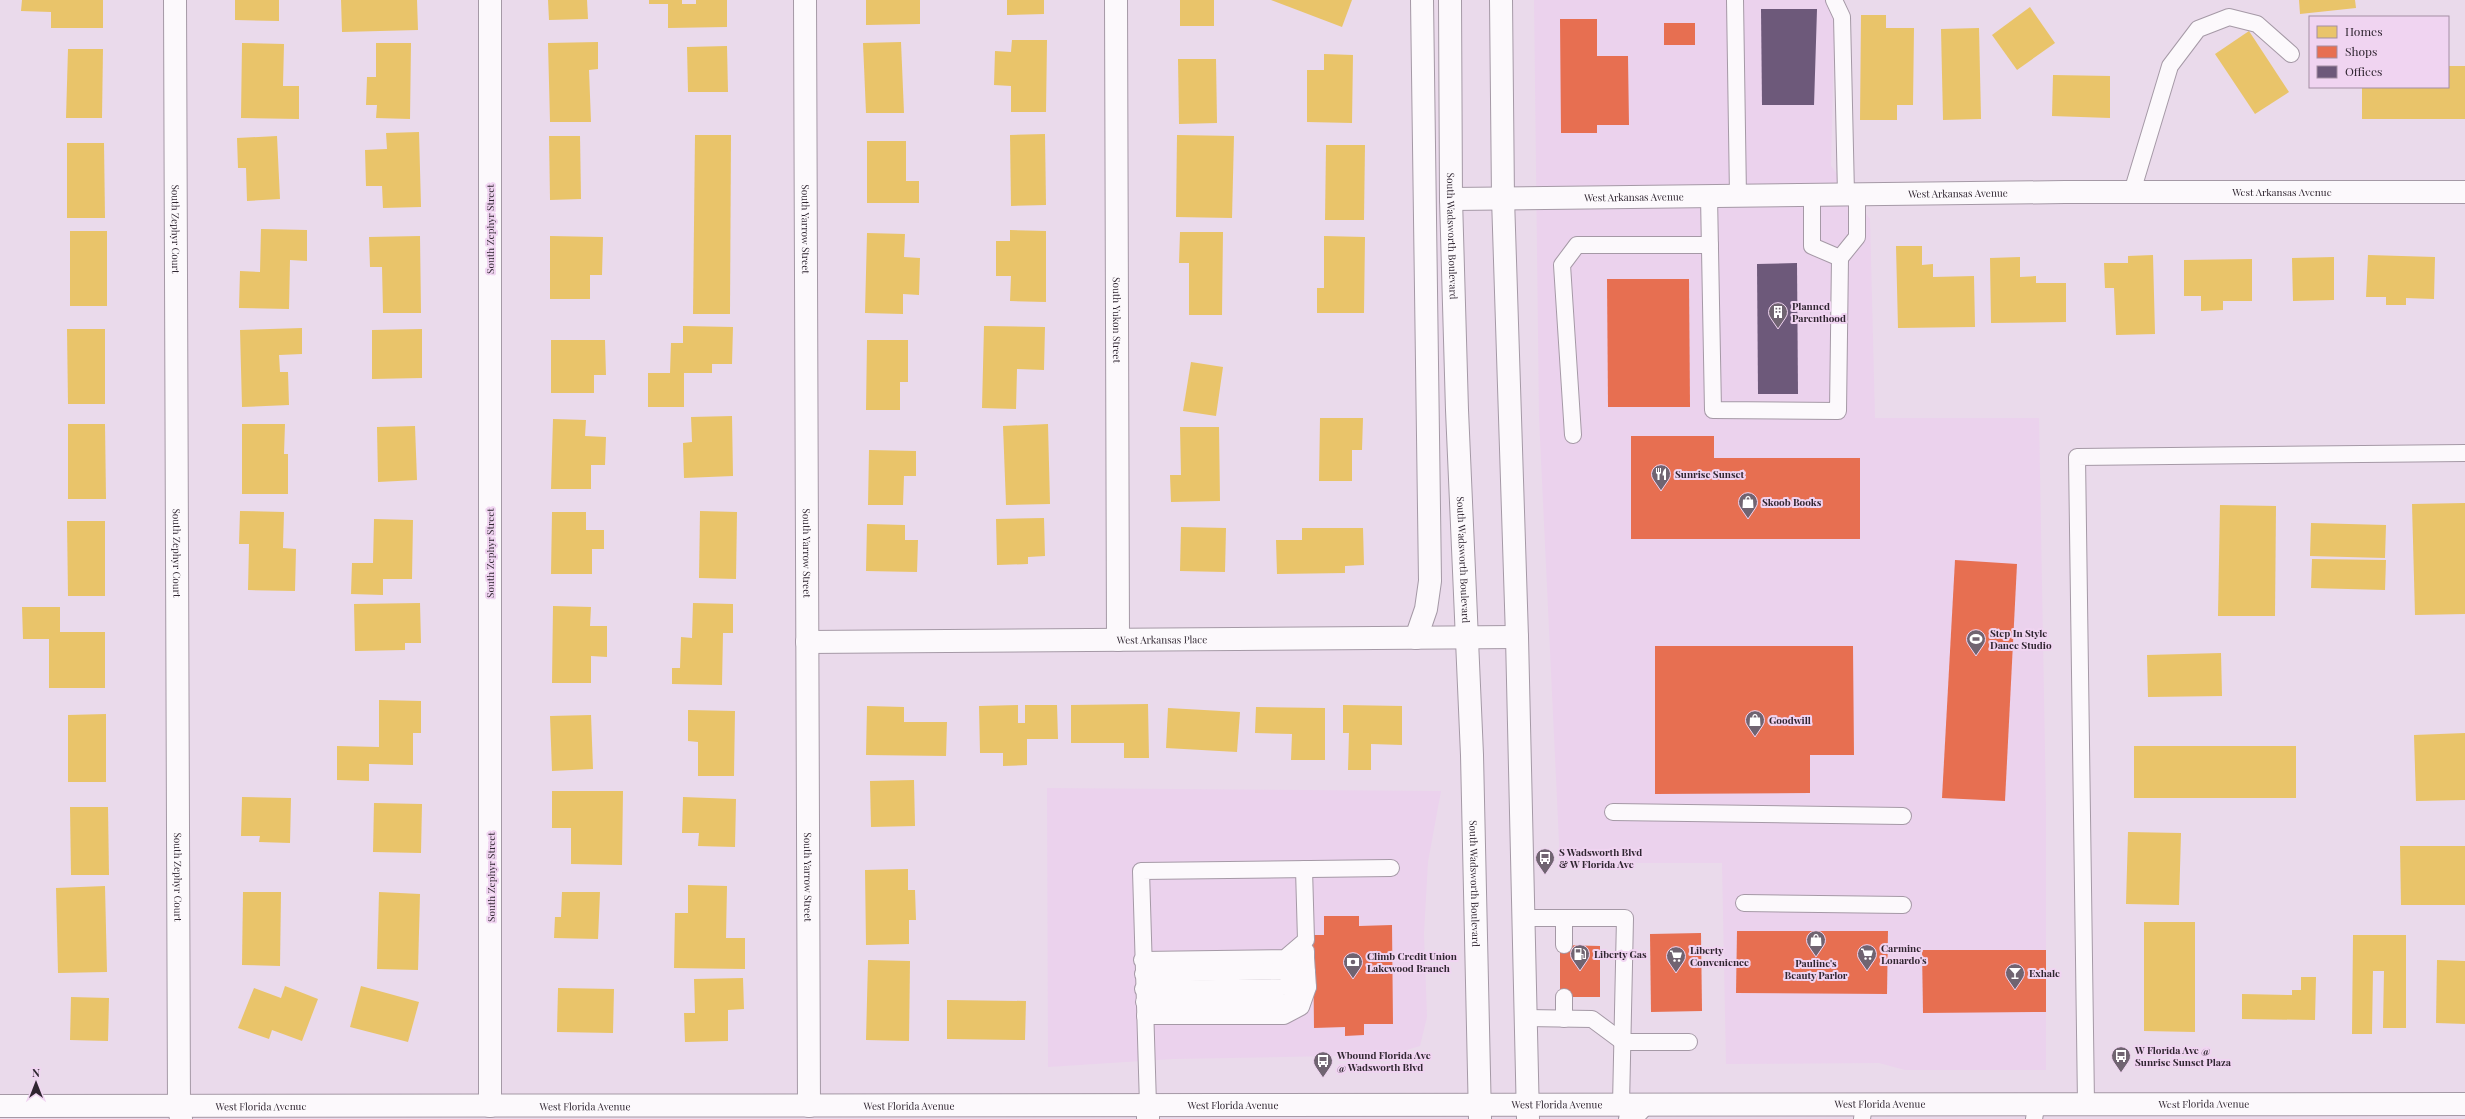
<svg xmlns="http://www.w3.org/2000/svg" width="2465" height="1119" font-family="'Playfair Display',serif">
	<rect width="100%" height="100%" fill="#eadaeb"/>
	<g fill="#ebd2ed">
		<polygon points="1534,0 1835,0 1831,166 1870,219 1875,418 2039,418 2046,807 2046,1070 1905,1070 1879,1063 1726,1064 1722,863 1560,863 1539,417"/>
		<polygon points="1047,788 1441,791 1428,862 1424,934 1427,1017 1420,1046 1389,1055 1173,1059 1048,1067"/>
	</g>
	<g fill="#e9c46a">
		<polygon points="22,0 103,0 103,28 51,28 51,12 21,11"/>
		<polygon points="235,0 279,0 279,21 235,20"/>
		<polygon points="341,0 417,0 418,30 342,32"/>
		<polygon points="548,0 587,0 588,19 549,20"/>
		<polygon points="649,0 682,0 682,4 696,4 696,0 727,0 727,27 668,28 668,4 649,4"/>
		<polygon points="866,0 920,0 920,24 866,25"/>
		<polygon points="1007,0 1044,0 1044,14 1007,15"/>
		<rect x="1180" y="0" width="34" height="26"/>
		<polygon points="1271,0 1352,0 1342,27"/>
		<polygon points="2299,0 2355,0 2356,8 2300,14"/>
		<polygon points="2030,7 2055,43 2017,70 1992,35"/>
		<polygon points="1861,15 1886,15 1886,28 1914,28 1913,105 1897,105 1897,120 1860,120"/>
		<polygon points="1979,28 1981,119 1943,120 1941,29"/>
		<polygon points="2249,31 2289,92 2255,114 2215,54"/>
		<polygon points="1012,40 1047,40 1046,112 1011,112 1011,86 994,85 995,51 1011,52"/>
		<polygon points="598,42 598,69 589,70 591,122 550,122 548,43"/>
		<polygon points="901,42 904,113 866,113 863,43"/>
		<polygon points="242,43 284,44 283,86 299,86 299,119 241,118"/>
		<polygon points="376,43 411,43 410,119 376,118 377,105 366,105 367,77 376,77"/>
		<polygon points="727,46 728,92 688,92 687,47"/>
		<polygon points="68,49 103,49 102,118 66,118"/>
		<polygon points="1324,54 1353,55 1352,123 1307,122 1307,70 1324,70"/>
		<polygon points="1178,59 1216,59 1217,123 1179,124"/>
		<polygon points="2448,66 2465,66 2465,119 2362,119 2362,87 2448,87"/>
		<polygon points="2053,75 2110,76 2110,118 2052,116"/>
		<polygon points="419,132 421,207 383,208 382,186 366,186 365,150 387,149 386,133"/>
		<polygon points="1045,134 1046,205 1011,206 1010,135"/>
		<polygon points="695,135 731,135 730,314 693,314"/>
		<polygon points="1177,135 1234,136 1232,218 1176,217"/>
		<polygon points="277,136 280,199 247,201 246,168 238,168 237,138"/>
		<polygon points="549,136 580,136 581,199 550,200"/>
		<polygon points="867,141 906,141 906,181 919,181 919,203 867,203"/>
		<polygon points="67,143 104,143 105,218 67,218"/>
		<polygon points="1326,145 1365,145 1364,220 1325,220"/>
		<polygon points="261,229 307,230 307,261 290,260 289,309 239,308 240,271 260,272"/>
		<polygon points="1010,230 1046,231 1046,302 1010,301 1011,276 996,276 996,241 1010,241"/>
		<rect x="70" y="231" width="37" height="75"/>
		<polygon points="1180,232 1223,232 1222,315 1189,315 1189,263 1179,263"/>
		<polygon points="867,233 905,234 904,257 920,258 919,295 903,294 903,314 865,313"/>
		<polygon points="420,236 421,313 383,313 382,267 370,267 369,237"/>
		<polygon points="550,236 603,237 602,275 590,275 590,299 550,299"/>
		<polygon points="1324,236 1365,237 1364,313 1317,313 1317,288 1324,288"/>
		<polygon points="1896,246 1922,246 1922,265 1933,264 1933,277 1974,276 1975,327 1898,328"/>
		<polygon points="2153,255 2155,334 2116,335 2114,288 2105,288 2104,263 2128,263 2128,256"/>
		<polygon points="2368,255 2435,257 2434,299 2406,298 2406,305 2386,305 2386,297 2366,297"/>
		<polygon points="2020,257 2020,277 2036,276 2036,283 2066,283 2066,322 1991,323 1990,258"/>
		<polygon points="2334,257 2334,300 2293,301 2292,258"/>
		<polygon points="2252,259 2252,301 2223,301 2223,310 2201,311 2201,296 2184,296 2184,260"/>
		<polygon points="683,326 733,327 732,364 712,364 712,373 684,373 684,407 648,407 648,373 670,373 671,343 683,343"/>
		<polygon points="984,326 1045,327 1044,370 1017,369 1016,409 982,408"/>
		<polygon points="302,328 302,354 279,355 280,372 288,372 289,405 242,407 240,330"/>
		<polygon points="67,329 105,329 105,404 68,404"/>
		<polygon points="422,329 422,378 372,379 372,330"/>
		<polygon points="551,340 605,340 606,375 594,375 594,393 551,393"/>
		<polygon points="867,340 908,340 908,382 900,382 900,410 866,410"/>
		<polygon points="1191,362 1223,367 1216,416 1183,411"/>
		<polygon points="732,416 733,476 684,478 683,443 692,442 691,417"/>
		<polygon points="1320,418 1363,418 1362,450 1352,450 1352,481 1319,481"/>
		<polygon points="553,419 586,420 585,436 606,437 605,465 591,465 591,489 551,489"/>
		<polygon points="68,424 105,424 106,499 68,499"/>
		<polygon points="242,424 285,424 284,454 288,454 288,494 242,494"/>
		<polygon points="1048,424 1050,504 1006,505 1003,426"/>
		<polygon points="415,426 417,480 378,482 377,427"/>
		<polygon points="1180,427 1219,427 1220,501 1171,502 1170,475 1181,475"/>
		<polygon points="869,450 916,451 916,476 904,476 903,505 868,505"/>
		<polygon points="2465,503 2465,614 2415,615 2412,504"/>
		<polygon points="2220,505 2276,506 2275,616 2218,616"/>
		<polygon points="240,511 284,512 283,548 296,549 295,591 248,590 249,544 239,544"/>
		<polygon points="700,511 737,512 736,579 699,578"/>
		<polygon points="552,512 586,512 586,530 604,530 604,549 592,549 592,574 551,574"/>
		<polygon points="1044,518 1045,556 1028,557 1028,564 997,565 996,519"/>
		<polygon points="374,519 413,520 412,579 383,579 383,595 351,594 352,563 373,563"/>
		<polygon points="67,521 105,521 105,596 68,596"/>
		<polygon points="2311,523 2386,525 2385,558 2310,556"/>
		<polygon points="867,524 905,525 905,540 918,540 917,572 866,571"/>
		<polygon points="1181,527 1226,528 1225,572 1180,571"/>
		<polygon points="1302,528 1363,528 1364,565 1345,566 1345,573 1277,574 1276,540 1302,540"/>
		<polygon points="2312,559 2386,560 2385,590 2311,588"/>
		<polygon points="420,603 421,643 405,643 405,650 355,651 354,604"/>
		<polygon points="693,603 733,604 733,633 723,633 722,685 672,684 672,668 680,668 681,637 692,638"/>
		<polygon points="553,606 591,607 590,626 607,626 607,657 591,656 591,683 552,683"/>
		<polygon points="22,607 60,607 60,632 105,632 105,688 49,688 49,639 23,639"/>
		<polygon points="2221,653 2222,696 2148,697 2147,655"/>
		<polygon points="379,700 421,701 421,733 413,733 413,765 369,764 369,781 337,780 337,746 379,747"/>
		<polygon points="1148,704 1149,758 1124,758 1124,743 1071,743 1071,705"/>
		<polygon points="1018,705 1018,723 1025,723 1025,705 1057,705 1058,739 1027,739 1027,765 1003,766 1003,753 980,753 979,706"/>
		<polygon points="1343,705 1402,706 1402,745 1371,744 1371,770 1348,770 1349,733 1343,733"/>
		<polygon points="867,706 904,707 904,722 947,722 946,756 866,755"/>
		<polygon points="1256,707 1325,708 1325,760 1291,760 1292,734 1255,733"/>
		<polygon points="1168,708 1240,712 1237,752 1166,748"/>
		<polygon points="688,710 735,711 734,776 698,776 698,742 688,741"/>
		<polygon points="106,714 106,782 68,782 68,715"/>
		<polygon points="591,715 593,769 552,771 550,716"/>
		<polygon points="2465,733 2465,800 2416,801 2414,735"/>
		<rect x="2134" y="746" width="162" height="52"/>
		<polygon points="914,780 915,826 871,827 870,781"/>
		<polygon points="552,791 623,791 622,865 571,864 571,828 552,828"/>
		<polygon points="242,797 291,798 290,843 259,842 260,836 241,836"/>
		<polygon points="683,797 736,799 735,847 698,846 699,833 682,833"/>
		<polygon points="374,803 422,804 421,853 373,852"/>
		<polygon points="70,807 108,807 109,875 71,875"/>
		<polygon points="2128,832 2181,833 2179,905 2126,904"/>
		<polygon points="2400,846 2465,846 2465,905 2401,905"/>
		<polygon points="908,869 908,890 915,890 916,920 909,920 909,944 866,945 865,870"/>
		<polygon points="688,885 727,886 726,938 745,938 745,969 674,968 675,913 688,913"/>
		<polygon points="105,886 107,972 58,973 56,888"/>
		<polygon points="243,892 281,892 280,966 242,965"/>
		<polygon points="379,892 420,894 418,970 377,969"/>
		<polygon points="562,892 600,892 598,939 554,938 555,917 561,917"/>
		<polygon points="2144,922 2195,922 2195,1032 2144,1031"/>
		<polygon points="2353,935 2406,935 2406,1028 2383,1028 2384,971 2373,971 2372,1034 2352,1034"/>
		<polygon points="868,960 910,961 909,1041 866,1040"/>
		<polygon points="2437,960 2465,961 2465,1024 2436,1023"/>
		<polygon points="2301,977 2316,977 2315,1020 2242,1019 2242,994 2292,995 2292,990 2301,990"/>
		<polygon points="743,978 744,1009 728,1010 728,1041 685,1042 684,1013 695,1013 694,979"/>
		<polygon points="285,986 318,999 302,1041 272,1030 269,1039 238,1028 254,988 281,998"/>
		<polygon points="361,986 419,1002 408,1042 350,1027"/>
		<polygon points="558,988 614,989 613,1033 557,1032"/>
		<polygon points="71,997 109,998 108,1041 70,1040"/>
		<polygon points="947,1000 1026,1001 1025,1040 947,1039"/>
	</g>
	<g fill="#e76f51">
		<polygon points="1560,19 1597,19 1597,56 1628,56 1629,125 1597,125 1597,133 1561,133"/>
		<rect x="1664" y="23" width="31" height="22"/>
		<polygon points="1607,279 1689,279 1690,407 1608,407"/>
		<polygon points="1631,436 1714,436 1714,458 1860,458 1860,539 1631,539"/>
		<polygon points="1955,560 2017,564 2005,801 1942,798"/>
		<polygon points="1655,646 1853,646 1854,755 1810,755 1810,793 1655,794"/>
		<polygon points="1324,916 1359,916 1359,926 1392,925 1393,1024 1364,1024 1364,1035 1345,1036 1345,1027 1314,1028 1313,935 1324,935"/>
		<polygon points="1737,931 1888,931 1887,994 1736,993"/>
		<polygon points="1701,933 1702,1011 1651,1012 1650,934"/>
		<polygon points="1560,945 1600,946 1600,997 1560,997"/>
		<polygon points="1922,950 2046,950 2046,1012 1923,1013"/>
	</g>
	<g fill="#6d597a">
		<polygon points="1761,9 1817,9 1814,105 1762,105"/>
		<polygon points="1797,263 1798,394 1758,394 1757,264"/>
	</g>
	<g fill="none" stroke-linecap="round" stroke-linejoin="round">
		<defs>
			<g id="service">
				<polyline points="1735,0 1738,196"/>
				<polyline points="1834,0 1842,17 1846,194"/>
				<polyline points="2132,192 2170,66 2198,29 2229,17 2257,24 2291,54"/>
				<polyline points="1709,196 1713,410 1838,411 1840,258 1812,246 1812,194"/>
				<polyline points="1840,258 1857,237 1857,194"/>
				<polyline points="1573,435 1562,265 1577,245 1710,245"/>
				<polyline points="1613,812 1903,816"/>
				<polyline points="1744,903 1903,905"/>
				<polyline points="1524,918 1625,918 1621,1105"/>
				<polyline points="1564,918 1564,945"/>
				<polyline points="1142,960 1285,958 1306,940 1304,869"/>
				<polyline points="1143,974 1289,971 1306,958 1306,951"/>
				<polyline points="1143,989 1283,987 1307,972"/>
				<polyline points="1564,997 1564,1019"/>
				<polyline points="1144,1002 1286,1003 1308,987"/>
				<polyline points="1145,1016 1284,1016 1301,1007 1308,987 1306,958"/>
				<polyline points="1526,1018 1592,1019 1623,1042 1689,1042"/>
				<polyline points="2086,1103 2077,457 2465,453"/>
				<polyline points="1148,1105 1141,871 1391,868"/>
				<polyline points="1862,1119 1864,1105"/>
				<polyline points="2034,1119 2037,1103"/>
			</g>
			<g id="minor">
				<path id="s1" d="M175,0l4,1106 2,13"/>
				<polyline points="490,0 490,1106"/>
				<path id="s2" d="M805,0l4,1106"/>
				<path id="s3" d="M1116,0l2,640"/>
				<path id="s4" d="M1451,199l614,-7h400"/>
				<polyline points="1416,638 1426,609 1430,581 1422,0"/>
				<path id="s5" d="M807,642l710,-5"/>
				<polyline points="1148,1105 1148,1119"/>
				<polyline points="1630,1119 1643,1105"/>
			</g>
			<g id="tertiary">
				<path id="s6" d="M0,1106c822,2 1643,-4 2465,-2"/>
			</g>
			<g id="primary">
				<path id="s7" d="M1450,0l1,199 6,211 15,345 8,364"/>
				<polyline points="1501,0 1503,198 1517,637 1528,1119"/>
			</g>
		</defs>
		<use href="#service" stroke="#a599a6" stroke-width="18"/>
		<use href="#minor" stroke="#a599a6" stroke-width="24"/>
		<use href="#tertiary" stroke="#a599a6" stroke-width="24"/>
		<use href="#primary" stroke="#a599a6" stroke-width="24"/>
		<use href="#service" stroke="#fcf9fc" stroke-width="16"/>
		<use href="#minor" stroke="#fcf9fc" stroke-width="22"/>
		<use href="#tertiary" stroke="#fcf9fc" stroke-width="22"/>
		<use href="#primary" stroke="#fcf9fc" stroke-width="22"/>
	</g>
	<defs>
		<symbol id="building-pin" viewBox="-11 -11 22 30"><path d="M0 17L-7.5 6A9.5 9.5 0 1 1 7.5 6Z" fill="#706471" stroke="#f0d4f1"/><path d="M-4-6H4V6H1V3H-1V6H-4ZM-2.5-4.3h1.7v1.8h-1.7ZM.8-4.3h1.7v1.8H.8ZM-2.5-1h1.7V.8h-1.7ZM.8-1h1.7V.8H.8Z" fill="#fff"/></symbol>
		<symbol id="restaurant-pin" viewBox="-11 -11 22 30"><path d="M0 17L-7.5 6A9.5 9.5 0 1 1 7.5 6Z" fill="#706471" stroke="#f0d4f1"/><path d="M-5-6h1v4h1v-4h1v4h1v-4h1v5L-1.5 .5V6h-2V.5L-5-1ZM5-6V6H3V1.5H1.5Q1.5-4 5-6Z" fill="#fff"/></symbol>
		<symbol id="shop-pin" viewBox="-11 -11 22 30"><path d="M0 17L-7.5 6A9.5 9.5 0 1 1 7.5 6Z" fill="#706471" stroke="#f0d4f1"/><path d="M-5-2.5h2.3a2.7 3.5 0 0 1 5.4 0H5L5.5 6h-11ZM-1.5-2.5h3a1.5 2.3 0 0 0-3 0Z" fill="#fff"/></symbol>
		<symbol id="stadium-pin" viewBox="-11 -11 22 30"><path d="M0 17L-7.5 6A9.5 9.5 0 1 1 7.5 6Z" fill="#706471" stroke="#f0d4f1"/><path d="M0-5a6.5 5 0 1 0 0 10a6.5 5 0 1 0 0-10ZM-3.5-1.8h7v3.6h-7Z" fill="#fff"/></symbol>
		<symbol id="bus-pin" viewBox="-11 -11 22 30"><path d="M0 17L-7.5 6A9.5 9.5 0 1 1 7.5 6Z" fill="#706471" stroke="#f0d4f1"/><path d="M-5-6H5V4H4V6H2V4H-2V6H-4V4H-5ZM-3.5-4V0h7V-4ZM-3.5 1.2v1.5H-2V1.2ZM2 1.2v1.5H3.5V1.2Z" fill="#fff"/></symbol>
		<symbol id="fuel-pin" viewBox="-11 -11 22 30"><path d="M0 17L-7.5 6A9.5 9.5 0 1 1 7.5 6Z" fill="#706471" stroke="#f0d4f1"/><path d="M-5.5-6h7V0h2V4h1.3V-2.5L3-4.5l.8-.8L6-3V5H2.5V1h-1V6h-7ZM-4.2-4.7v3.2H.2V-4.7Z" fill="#fff"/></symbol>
		<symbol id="supermarket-pin" viewBox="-11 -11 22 30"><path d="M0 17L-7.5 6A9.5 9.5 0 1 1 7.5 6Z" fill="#706471" stroke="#f0d4f1"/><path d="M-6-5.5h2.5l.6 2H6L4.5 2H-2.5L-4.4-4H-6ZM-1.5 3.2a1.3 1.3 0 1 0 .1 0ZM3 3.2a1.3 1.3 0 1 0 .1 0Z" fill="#fff"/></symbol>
		<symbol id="bank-pin" viewBox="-11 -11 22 30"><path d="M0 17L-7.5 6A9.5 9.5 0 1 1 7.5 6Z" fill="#706471" stroke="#f0d4f1"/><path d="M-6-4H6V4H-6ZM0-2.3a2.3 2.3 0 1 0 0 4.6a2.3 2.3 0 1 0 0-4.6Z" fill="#fff"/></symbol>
		<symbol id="bar-pin" viewBox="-11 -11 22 30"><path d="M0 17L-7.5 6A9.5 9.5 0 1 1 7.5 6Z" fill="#706471" stroke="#f0d4f1"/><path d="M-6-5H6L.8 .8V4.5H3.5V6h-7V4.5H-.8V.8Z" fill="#fff"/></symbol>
	</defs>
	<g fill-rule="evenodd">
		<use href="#building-pin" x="1767" y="301" width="22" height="30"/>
		<use href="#restaurant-pin" x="1650" y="463" width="22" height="30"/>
		<use href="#shop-pin" x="1737" y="491" width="22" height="30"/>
		<use href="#stadium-pin" x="1965" y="628" width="22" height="30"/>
		<use href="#shop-pin" x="1744" y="709" width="22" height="30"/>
		<use href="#bus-pin" x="1534" y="847" width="22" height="30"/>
		<use href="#shop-pin" x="1805" y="929" width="22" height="30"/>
		<use href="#fuel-pin" x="1569" y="943" width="22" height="30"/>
		<use href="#supermarket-pin" x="1856" y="943" width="22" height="30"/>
		<use href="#supermarket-pin" x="1665" y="945" width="22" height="30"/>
		<use href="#bank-pin" x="1342" y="951" width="22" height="30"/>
		<use href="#bar-pin" x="2004" y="962" width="22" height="30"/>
		<use href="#bus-pin" x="2110" y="1045" width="22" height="30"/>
		<use href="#bus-pin" x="1312" y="1050" width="22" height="30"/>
	</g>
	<g text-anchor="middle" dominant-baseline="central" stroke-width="4" stroke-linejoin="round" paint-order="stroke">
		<g font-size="10" fill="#2f2530" stroke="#f0d4f1">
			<text stroke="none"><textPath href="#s4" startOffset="831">West Arkansas Avenue</textPath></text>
			<text stroke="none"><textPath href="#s4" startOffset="507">West Arkansas Avenue</textPath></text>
			<text stroke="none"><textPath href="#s4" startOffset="183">West Arkansas Avenue</textPath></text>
			<text stroke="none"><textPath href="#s1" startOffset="229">South Zephyr Court</textPath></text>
			<text transform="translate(490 229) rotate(-90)">South Zephyr Street</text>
			<text stroke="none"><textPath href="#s2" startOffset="229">South Yarrow Street</textPath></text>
			<text stroke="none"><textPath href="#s7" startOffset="236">South Wadsworth Boulevard</textPath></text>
			<text stroke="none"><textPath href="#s3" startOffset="320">South Yukon Street</textPath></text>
			<text stroke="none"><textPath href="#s1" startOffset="553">South Zephyr Court</textPath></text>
			<text transform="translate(490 553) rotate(-90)">South Zephyr Street</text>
			<text stroke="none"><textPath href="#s2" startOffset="553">South Yarrow Street</textPath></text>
			<text stroke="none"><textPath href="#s7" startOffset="560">South Wadsworth Boulevard</textPath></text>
			<text stroke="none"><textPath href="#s5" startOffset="355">West Arkansas Place</textPath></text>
			<text stroke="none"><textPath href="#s1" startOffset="877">South Zephyr Court</textPath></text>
			<text transform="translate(491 877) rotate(-90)">South Zephyr Street</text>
			<text stroke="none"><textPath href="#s2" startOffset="877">South Yarrow Street</textPath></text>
			<text stroke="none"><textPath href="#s7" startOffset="884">South Wadsworth Boulevard</textPath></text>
			<text stroke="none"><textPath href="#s6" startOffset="1233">West Florida Avenue</textPath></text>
			<text stroke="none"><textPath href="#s6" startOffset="1557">West Florida Avenue</textPath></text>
			<text stroke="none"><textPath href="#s6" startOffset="2204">West Florida Avenue</textPath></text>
			<text stroke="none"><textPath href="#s6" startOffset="1880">West Florida Avenue</textPath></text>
			<text stroke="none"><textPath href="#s6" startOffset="261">West Florida Avenue</textPath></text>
			<text stroke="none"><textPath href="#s6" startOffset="585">West Florida Avenue</textPath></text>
			<text stroke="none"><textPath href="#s6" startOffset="909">West Florida Avenue</textPath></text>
		</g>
		<g font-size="10" font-weight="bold" fill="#2f2530" stroke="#f0d4f1" text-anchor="start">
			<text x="1792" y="306">Planned<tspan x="1792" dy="12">Parenthood</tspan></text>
			<text x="1675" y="474">Sunrise Sunset</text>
			<text x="1762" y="502">Skoob Books</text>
			<text x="1990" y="633">Step In Style<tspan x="1990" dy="12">Dance Studio</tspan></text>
			<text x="1769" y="720">Goodwill</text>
			<text x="1559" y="852">S Wadsworth Blvd<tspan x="1559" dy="12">&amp; W Florida Ave</tspan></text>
			<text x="1881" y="948">Carmine<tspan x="1881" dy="12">Lonardo's</tspan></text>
			<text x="1690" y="950">Liberty<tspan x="1690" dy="12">Convenience</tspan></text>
			<text x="1594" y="954">Liberty Gas</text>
			<text x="1367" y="956">Climb Credit Union<tspan x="1367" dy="12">Lakewood Branch</tspan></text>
			<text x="1816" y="963" text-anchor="middle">Pauline's<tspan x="1816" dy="12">Beauty Parlor</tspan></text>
			<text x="2029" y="973">Exhale</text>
			<text x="2135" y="1050">W Florida Ave @<tspan x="2135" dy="12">Sunrise Sunset Plaza</tspan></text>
			<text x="1337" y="1055">Wbound Florida Ave<tspan x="1337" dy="12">@ Wadsworth Blvd</tspan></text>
		</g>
	</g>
	<rect x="2309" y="16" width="140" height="72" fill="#f0d4f1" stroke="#a38ea4"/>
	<rect x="2317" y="26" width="20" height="12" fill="#e9c46a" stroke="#a38ea4"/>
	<text x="2345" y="36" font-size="12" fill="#2f2530">Homes</text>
	<rect x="2317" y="46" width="20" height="12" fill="#e76f51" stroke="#a38ea4"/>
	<text x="2345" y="56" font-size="12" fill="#2f2530">Shops</text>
	<rect x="2317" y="66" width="20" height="12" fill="#6d597a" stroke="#a38ea4"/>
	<text x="2345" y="76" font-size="12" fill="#2f2530">Offices</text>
	<g transform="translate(36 1083)" stroke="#f0d4f1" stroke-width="3" paint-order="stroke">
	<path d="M0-3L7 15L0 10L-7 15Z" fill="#2f2530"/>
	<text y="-6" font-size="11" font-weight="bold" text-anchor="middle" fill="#2f2530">N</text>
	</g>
</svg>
